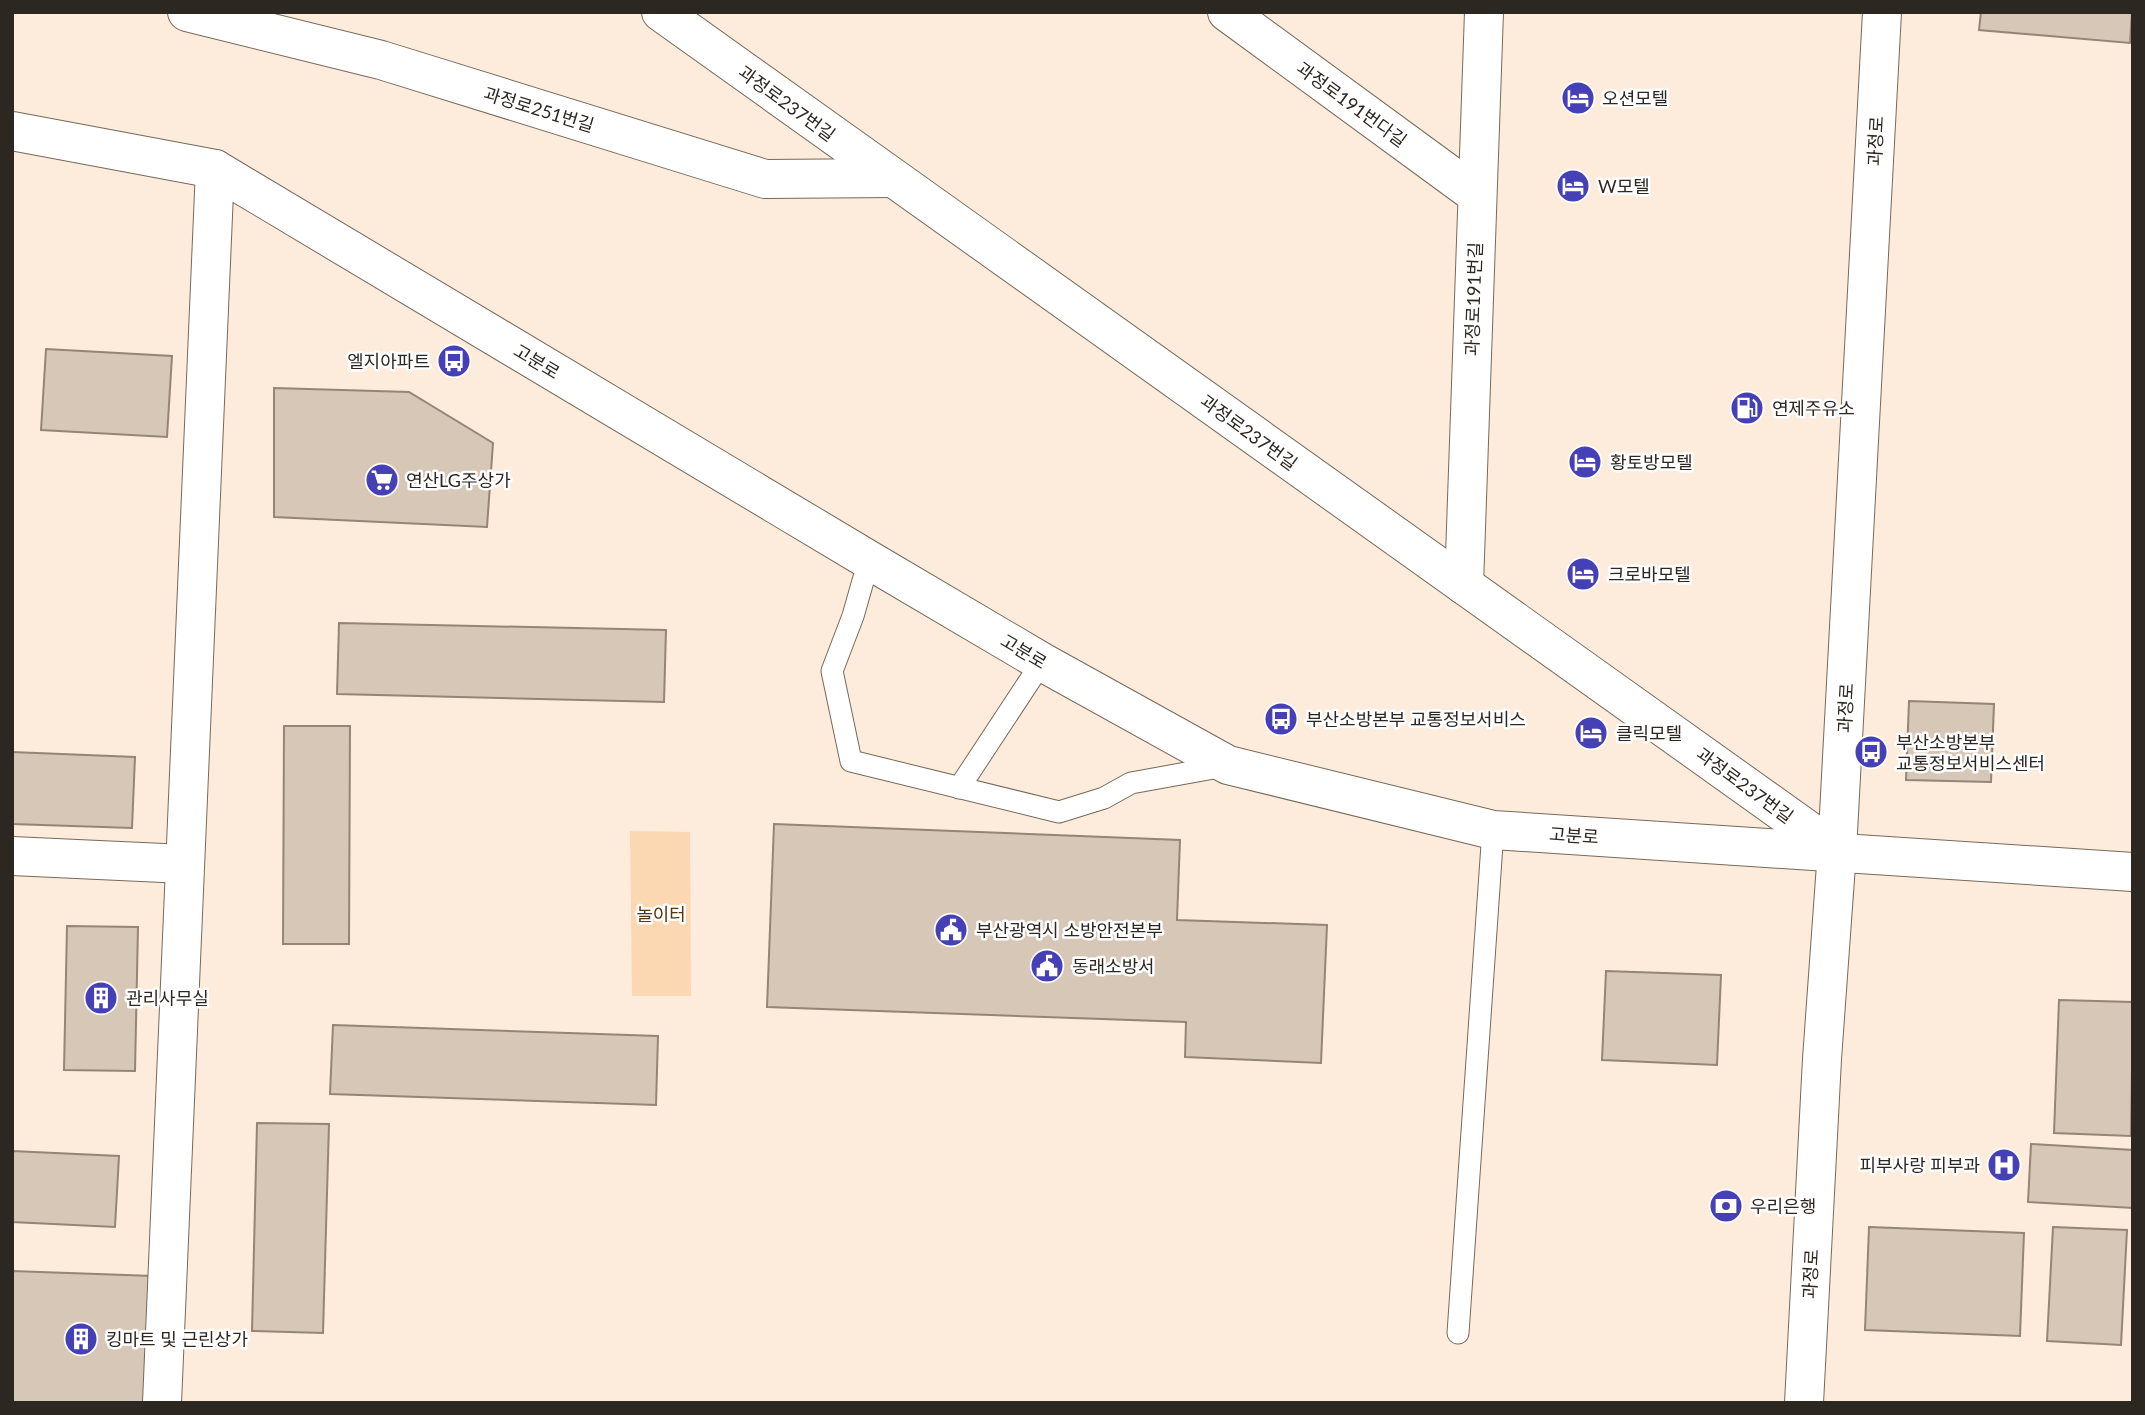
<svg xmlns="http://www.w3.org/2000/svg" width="2145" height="1415" font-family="Lato,'Noto Sans KR',sans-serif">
	<rect width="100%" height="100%" fill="#fdecdb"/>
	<polygon fill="#fbd7b2" points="630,831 690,832 691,996 632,996"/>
	<g fill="#d7c7b7" stroke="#948576" stroke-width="2">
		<polygon points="1981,12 2132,12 2130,43 1979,30"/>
		<polygon points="46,349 172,356 167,437 41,430"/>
		<polygon points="274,388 409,392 493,443 487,527 274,517"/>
		<polygon points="339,623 666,630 664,702 337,694"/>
		<polygon points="1909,701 1994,704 1991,782 1906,780"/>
		<polygon points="284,726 350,726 349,944 283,944"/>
		<polygon points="12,752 135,757 132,828 12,824"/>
		<polygon points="774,824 1180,840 1177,920 1327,925 1321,1063 1185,1057 1186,1022 767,1007"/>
		<polygon points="67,926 138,927 135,1071 64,1070"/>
		<polygon points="1606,971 1721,975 1717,1065 1602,1060"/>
		<polygon points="2059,1000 2133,1002 2131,1136 2054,1133"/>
		<polygon points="333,1025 658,1036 656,1105 330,1094"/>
		<polygon points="257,1123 329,1124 323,1333 252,1331"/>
		<polygon points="2031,1144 2133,1150 2133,1208 2028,1202"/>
		<polygon points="12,1151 119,1156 115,1227 12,1222"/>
		<polygon points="1869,1227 2024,1233 2020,1336 1865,1330"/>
		<polygon points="2053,1227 2127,1230 2121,1345 2047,1341"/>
		<polygon points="12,1271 153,1276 148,1403 12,1403"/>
	</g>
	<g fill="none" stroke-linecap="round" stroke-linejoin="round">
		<defs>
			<g id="lane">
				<polyline points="869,560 853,616 832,671 851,761 1059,812 1104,798 1131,783 1225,766"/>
				<polyline points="959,788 1042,662"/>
				<polyline points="1458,1333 1493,830"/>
			</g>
			<g id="street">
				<polyline points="187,12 381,60 765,179 893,178"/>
				<polyline points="661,12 1837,851"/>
				<polyline points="1227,12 1477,195"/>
				<polyline points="1464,585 1484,12"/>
				<polyline points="12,856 185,864"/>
			</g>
			<g id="secondary">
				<polyline points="12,131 215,169 869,560 1042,662 1228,765 1493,830 2133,872"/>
				<polyline points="162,1403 215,169"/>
				<polyline points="1804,1403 1822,1059 1837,851 1882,12"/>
			</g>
		</defs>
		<use href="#lane" stroke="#77695a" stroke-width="23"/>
		<use href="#street" stroke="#77695a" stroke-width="40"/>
		<use href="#secondary" stroke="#77695a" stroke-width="40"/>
		<use href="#lane" stroke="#fff" stroke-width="21"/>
		<use href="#street" stroke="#fff" stroke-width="38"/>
		<use href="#secondary" stroke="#fff" stroke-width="38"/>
	</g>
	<defs>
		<symbol id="hotel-disc" viewBox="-11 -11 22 22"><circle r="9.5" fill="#4640b6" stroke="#fff"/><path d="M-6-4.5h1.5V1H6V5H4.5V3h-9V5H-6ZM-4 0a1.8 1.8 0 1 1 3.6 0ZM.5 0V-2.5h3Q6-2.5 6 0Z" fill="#fff"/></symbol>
		<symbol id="bus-disc" viewBox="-11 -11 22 22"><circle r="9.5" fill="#4640b6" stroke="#fff"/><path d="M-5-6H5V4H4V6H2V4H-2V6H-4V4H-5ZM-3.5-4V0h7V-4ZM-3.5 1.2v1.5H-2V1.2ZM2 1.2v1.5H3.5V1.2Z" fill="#fff"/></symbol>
		<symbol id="fuel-disc" viewBox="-11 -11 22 22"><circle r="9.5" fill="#4640b6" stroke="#fff"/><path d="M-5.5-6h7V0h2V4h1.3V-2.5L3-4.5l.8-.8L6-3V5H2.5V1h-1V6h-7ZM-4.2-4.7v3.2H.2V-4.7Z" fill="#fff"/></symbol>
		<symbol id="supermarket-disc" viewBox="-11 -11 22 22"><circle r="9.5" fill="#4640b6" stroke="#fff"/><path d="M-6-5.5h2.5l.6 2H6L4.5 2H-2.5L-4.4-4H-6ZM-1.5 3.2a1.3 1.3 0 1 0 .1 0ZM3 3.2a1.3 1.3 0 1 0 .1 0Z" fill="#fff"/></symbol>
		<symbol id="civic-disc" viewBox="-11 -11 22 22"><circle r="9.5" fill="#4640b6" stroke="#fff"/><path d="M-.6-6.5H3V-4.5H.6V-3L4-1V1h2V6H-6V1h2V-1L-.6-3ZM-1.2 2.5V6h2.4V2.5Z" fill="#fff"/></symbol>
		<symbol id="building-disc" viewBox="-11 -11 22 22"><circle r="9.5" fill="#4640b6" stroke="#fff"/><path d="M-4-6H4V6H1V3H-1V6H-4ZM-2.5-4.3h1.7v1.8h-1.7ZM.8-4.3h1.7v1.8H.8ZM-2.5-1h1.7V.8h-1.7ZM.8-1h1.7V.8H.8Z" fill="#fff"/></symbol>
		<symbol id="hospital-disc" viewBox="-11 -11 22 22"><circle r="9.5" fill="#4640b6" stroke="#fff"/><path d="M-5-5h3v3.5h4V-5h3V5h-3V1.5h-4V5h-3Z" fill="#fff"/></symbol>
		<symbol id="bank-disc" viewBox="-11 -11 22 22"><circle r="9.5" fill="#4640b6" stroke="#fff"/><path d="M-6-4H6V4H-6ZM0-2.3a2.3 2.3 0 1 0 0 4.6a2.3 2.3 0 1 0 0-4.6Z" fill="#fff"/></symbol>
	</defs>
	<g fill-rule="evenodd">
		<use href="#hotel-disc" x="1559" y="79" width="38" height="38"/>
		<use href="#hotel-disc" x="1554" y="167" width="38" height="38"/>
		<use href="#bus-disc" x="435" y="342" width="38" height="38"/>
		<use href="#fuel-disc" x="1728" y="389" width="38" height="38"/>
		<use href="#hotel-disc" x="1566" y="443" width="38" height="38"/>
		<use href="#supermarket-disc" x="363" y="461" width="38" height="38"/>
		<use href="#hotel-disc" x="1564" y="555" width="38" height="38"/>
		<use href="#bus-disc" x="1262" y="700" width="38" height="38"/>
		<use href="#hotel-disc" x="1572" y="714" width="38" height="38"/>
		<use href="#bus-disc" x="1852" y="733" width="38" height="38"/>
		<use href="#civic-disc" x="932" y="911" width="38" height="38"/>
		<use href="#civic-disc" x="1028" y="947" width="38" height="38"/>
		<use href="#building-disc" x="82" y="979" width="38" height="38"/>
		<use href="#hospital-disc" x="1985" y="1146" width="38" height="38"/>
		<use href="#bank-disc" x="1707" y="1187" width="38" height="38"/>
		<use href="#building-disc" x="62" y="1320" width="38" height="38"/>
	</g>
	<g text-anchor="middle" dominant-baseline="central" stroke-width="5" stroke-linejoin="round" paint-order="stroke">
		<g font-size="18" fill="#2d2721" stroke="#fff" text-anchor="start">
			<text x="1602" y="98">오션모텔</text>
			<text x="1598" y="186">W모텔</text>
			<text x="430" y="361" text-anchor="end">엘지아파트</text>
			<text x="1772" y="408">연제주유소</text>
			<text x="1610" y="462">황토방모텔</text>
			<text x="406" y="480">연산LG주상가</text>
			<text x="1608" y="574">크로바모텔</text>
			<text x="1306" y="719">부산소방본부 교통정보서비스</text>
			<text x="1616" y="733">클릭모텔</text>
			<text x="1896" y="742">부산소방본부<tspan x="1896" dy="21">교통정보서비스센터</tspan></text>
			<text x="976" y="930">부산광역시 소방안전본부</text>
			<text x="1072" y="966">동래소방서</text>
			<text x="126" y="998">관리사무실</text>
			<text x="1980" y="1165" text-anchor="end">피부사랑 피부과</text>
			<text x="1750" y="1206">우리은행</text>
			<text x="106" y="1339">킹마트 및 근린상가</text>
		</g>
		<g font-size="18" fill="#2d2721" stroke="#fff">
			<text transform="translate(787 103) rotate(36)">과정로237번길</text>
			<text transform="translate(1352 104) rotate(36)">과정로191번다길</text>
			<text transform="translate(539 109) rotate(17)">과정로251번길</text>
			<text transform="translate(1875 141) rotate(-87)">과정로</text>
			<text transform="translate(1473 299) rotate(-88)">과정로191번길</text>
			<text transform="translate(537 361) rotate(31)">고분로</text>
			<text transform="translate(1249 432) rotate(36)">과정로237번길</text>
			<text transform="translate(1024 651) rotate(31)">고분로</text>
			<text transform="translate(1845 708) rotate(-87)">과정로</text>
			<text transform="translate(1745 785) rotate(36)">과정로237번길</text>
			<text transform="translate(1574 835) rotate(4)">고분로</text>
			<text transform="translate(1810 1274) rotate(-87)">과정로</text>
		</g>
		<g font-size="18" fill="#53350f" stroke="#fff">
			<text x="661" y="914">놀이터</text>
		</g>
	</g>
	<rect width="2145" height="1415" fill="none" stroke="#2d2721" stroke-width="28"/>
</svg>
